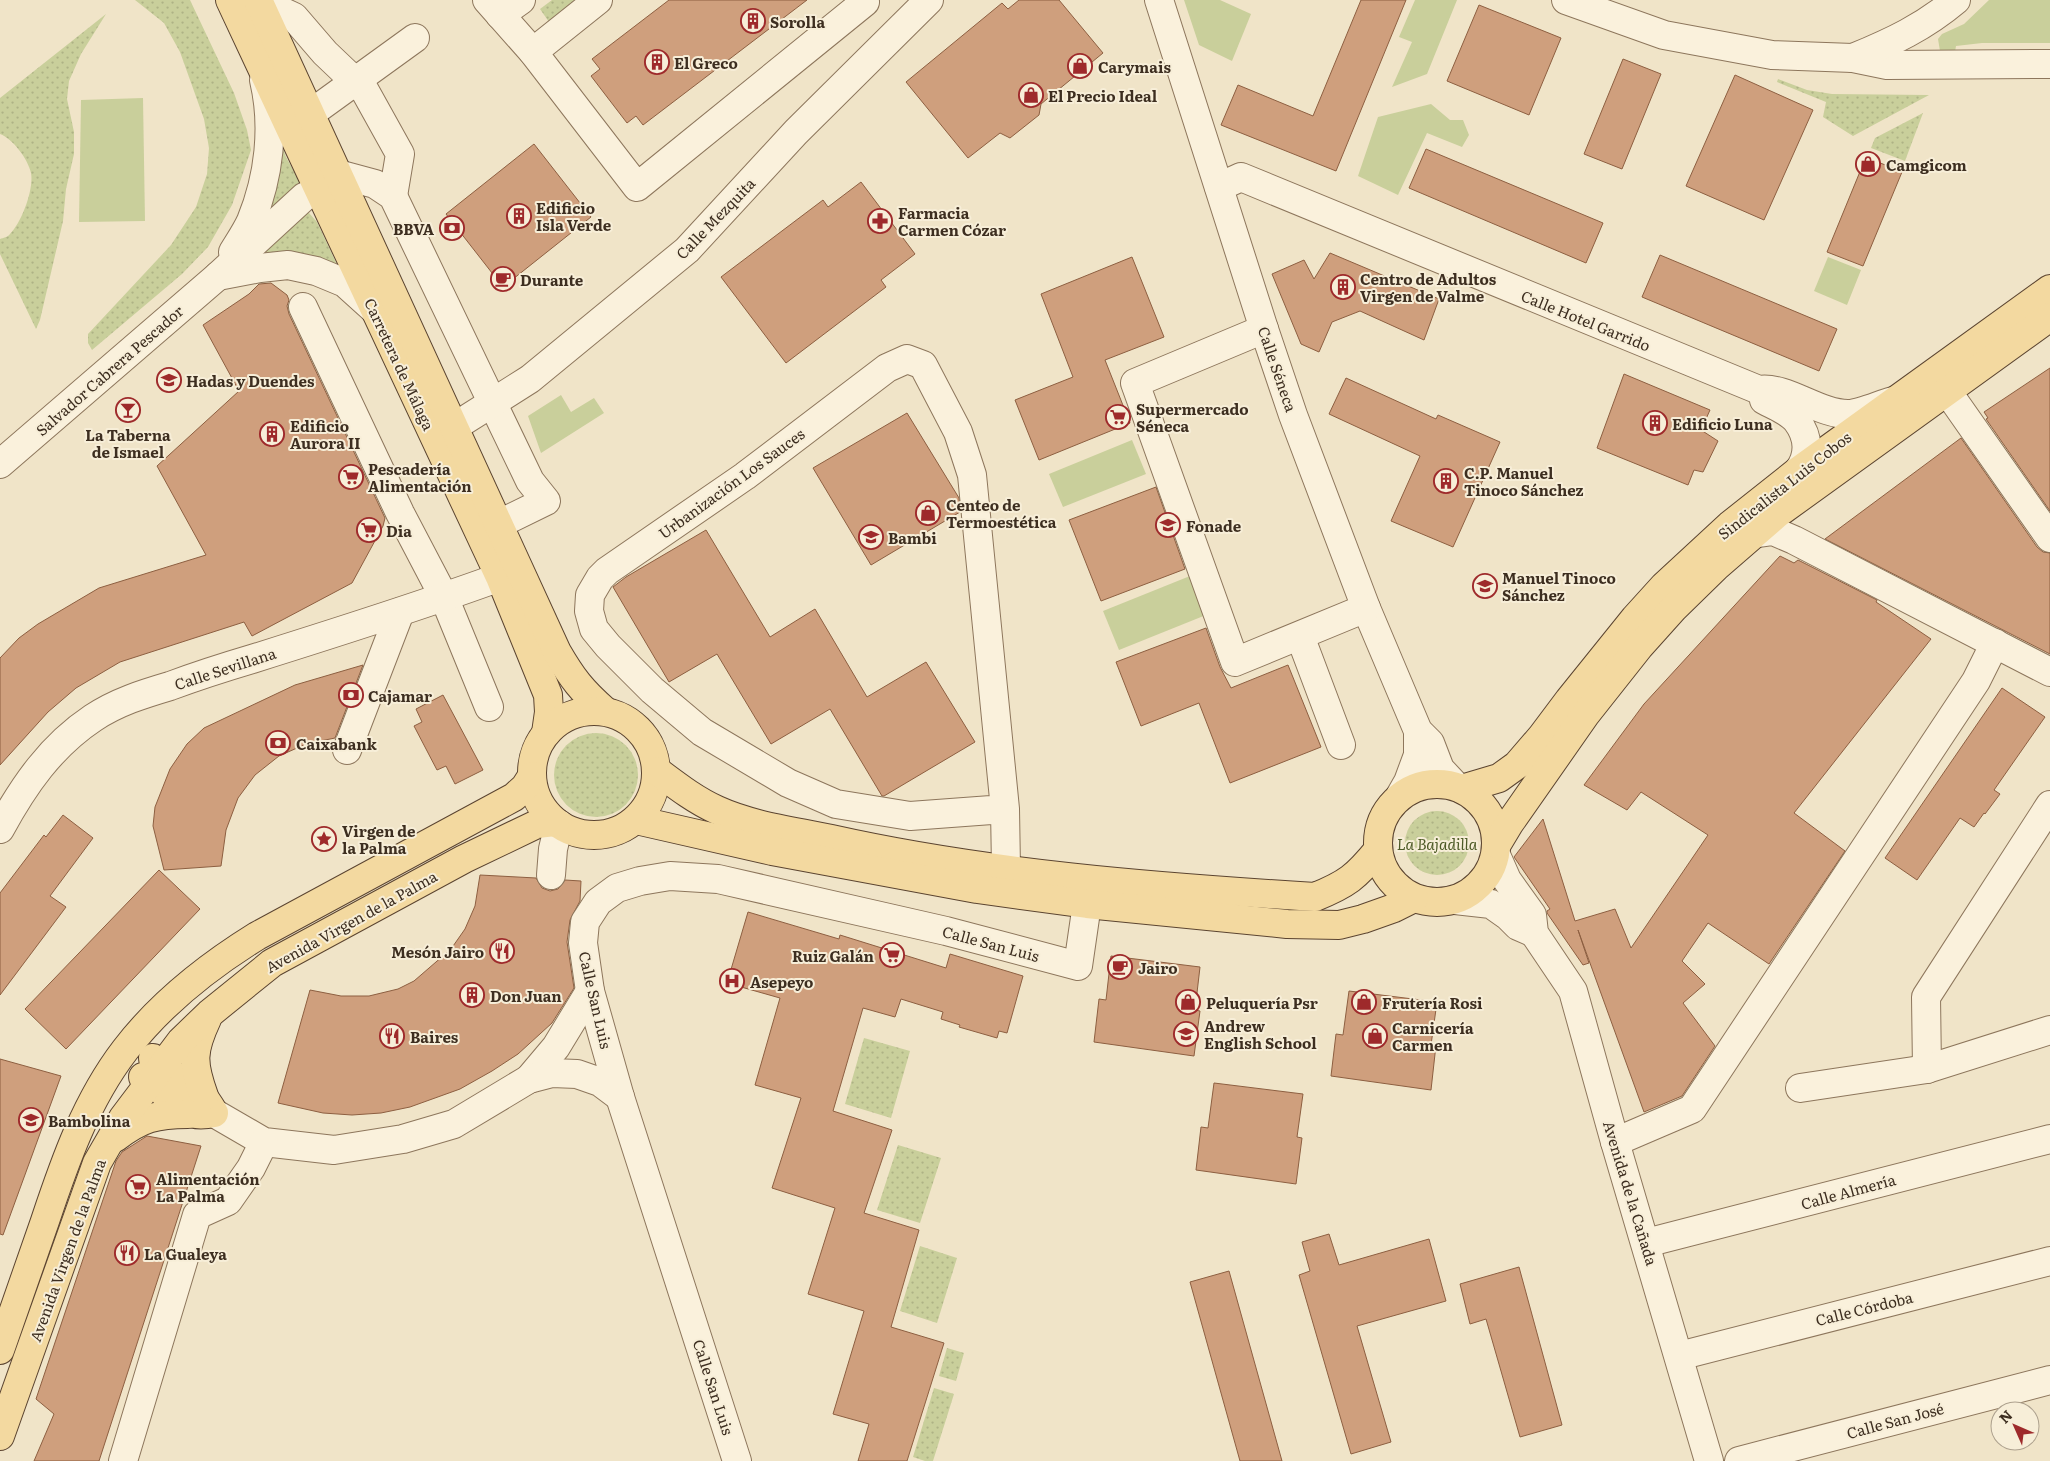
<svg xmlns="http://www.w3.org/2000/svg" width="2050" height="1461" font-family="Literata,serif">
	<defs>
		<pattern id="grass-dots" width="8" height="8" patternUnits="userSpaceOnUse" patternTransform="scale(1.25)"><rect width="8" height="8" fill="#c9cf9b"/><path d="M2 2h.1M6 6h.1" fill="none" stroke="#aeb285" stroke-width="1.8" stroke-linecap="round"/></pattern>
	</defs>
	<rect width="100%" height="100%" fill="#f0e4c8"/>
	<g fill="url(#grass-dots)">
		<polygon points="135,0 190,0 234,93 247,130 251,150 232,205 208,247 182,274 92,350 88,343 88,334 171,245 196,207 207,174 209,148 204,119 180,52 164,23"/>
		<polygon points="552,0 578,0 549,22 540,9"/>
		<path d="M106,14l-25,40 -12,27 -2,18 7,33v22l-8,35 -3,32 -23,99 -4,9 -36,-75v-15c3,-1 8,-2 10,-5 12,-12 24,-45 21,-61 -3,-14 -18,-34 -31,-39v-36z"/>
		<polygon points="1778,79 1807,90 1832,94 1929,95 1853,136 1823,117 1826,102 1777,82"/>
		<polygon points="1923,113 1905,161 1871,148 1875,138"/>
		<polygon points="279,138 286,157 302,186 262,217"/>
		<polygon points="304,213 309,213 317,222 341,273 251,263"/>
		<circle cx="596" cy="775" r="42"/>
		<circle cx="1437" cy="843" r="32"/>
		<polygon points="864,1038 910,1051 891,1118 845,1104"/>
		<polygon points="898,1145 941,1158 920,1223 877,1210"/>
		<polygon points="920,1246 957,1258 937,1323 900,1311"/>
		<polygon points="947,1348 964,1353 956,1381 939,1376"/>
		<polygon points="934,1388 954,1394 933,1461 925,1461 913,1457"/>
	</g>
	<g fill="#c9cf9b">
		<polygon points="1184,0 1220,0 1251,14 1232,61 1199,45"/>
		<polygon points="1415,0 1457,0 1427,74 1392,87 1412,42 1399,37"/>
		<polygon points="1989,0 2050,0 2050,43 1982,43 1956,46 1955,52 1940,51 1938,39 1942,34 1964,24"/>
		<polygon points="143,98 145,221 79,222 81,100"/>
		<polygon points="1431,104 1450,120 1463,120 1469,135 1462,147 1427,133 1398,195 1358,176 1378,117"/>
		<polygon points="1828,257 1861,270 1847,305 1814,291"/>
		<polygon points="561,395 571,412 594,398 604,413 541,453 528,416"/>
		<polygon points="1132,440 1146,474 1063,507 1049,474"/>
		<polygon points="1190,576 1206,615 1119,650 1103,611"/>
	</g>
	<g fill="#cf9f7d" stroke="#8d5f41">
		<polygon points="669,0 807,0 643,125 636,116 627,123 591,76 600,69 592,59"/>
		<polygon points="1019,0 1059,0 1103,53 1041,104 1039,115 1010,138 1000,133 968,158 906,82 1002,3 1008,9"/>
		<polygon points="1361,0 1406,0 1336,171 1221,125 1238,85 1313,116"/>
		<polygon points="1479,5 1561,38 1529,115 1447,81"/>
		<polygon points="1623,59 1661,74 1622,169 1584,154"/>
		<polygon points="1735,75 1813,110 1764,220 1686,186"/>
		<polygon points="534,144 591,217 503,287 446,214"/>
		<polygon points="1426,149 1603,223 1586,263 1409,188"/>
		<polygon points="1866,157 1902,172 1863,266 1827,252"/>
		<polygon points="861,182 915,254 881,280 886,287 786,363 721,277 823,200 828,207"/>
		<polygon points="1330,253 1439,299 1424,340 1360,311 1332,322 1319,352 1301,344 1272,274 1304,260 1314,279"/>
		<polygon points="1660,255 1837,329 1819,371 1642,297"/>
		<polygon points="1132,257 1164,337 1105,360 1130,423 1039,460 1015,400 1073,377 1041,294"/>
		<polygon points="271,283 287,295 289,300 287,306 289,314 385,518 383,526 352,583 252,636 244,622 120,662 76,688 48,712 0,765 0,658 19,638 38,624 99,588 206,555 157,466 239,391 203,325 249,294 259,284"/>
		<polygon points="2050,368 2050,511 1986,419 1988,418 1984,412"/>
		<polygon points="1624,374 1710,410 1701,430 1718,441 1703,472 1694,470 1688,485 1597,448"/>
		<polygon points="1346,378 1436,419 1438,415 1500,442 1453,547 1391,521 1420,456 1329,414"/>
		<polygon points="907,413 959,498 960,512 871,565 813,468"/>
		<polygon points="1961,438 2037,547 2043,552 2050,553 2050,654 1825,539"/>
		<polygon points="1156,487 1185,569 1101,601 1069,520"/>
		<polygon points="706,530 770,637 815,609 867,697 926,662 975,742 884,796 882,796 830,709 771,744 717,654 669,682 613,587 626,577"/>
		<polygon points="1780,556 1794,563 1798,560 1877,600 1876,602 1931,639 1794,813 1845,851 1769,964 1708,923 1682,961 1705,984 1683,1003 1715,1046 1682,1096 1644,1112 1578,930 1589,963 1583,965 1547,913 1547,911 1550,909 1514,857 1543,819 1575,921 1615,909 1631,948 1708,835 1641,792 1627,810 1584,785 1644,704"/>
		<polygon points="1206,628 1220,667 1231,688 1288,665 1321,747 1230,783 1199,703 1141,726 1116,662"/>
		<polygon points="363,665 335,738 306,744 279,756 255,775 238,798 226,830 221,866 164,870 153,826 155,807 170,769 187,744 204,728 295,685"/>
		<polygon points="2002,688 2045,717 1994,790 2000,794 1985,814 1984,813 1974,827 1960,818 1917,880 1885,858"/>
		<polygon points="443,695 483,770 455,784 446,766 437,770 414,726 422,722 416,709"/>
		<polygon points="63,815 93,838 50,896 66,907 0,995 0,893 44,835 46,837"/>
		<polygon points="159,870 200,909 66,1049 25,1009"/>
		<polygon points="480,875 536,878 542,888 550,891 558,889 565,880 581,881 580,901 570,920 567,942 574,988 552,1023 518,1054 492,1071 460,1089 410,1107 381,1113 352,1115 323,1113 278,1103 310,990 341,996 369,996 398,989 414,981 451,949 465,929 475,906"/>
		<polygon points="748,912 839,939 840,935 946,968 950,954 1023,976 1007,1033 999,1031 997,1038 959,1027 960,1025 941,1019 943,1012 901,999 895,1017 863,1008 833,1111 892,1130 864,1213 919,1230 891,1327 944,1343 907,1461 858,1461 869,1424 833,1414 864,1311 808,1294 835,1208 772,1188 801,1098 755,1085 780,998 727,983"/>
		<polygon points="1111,956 1200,967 1195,1010 1200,1011 1194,1056 1094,1042 1099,999 1106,1000"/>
		<polygon points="1349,991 1437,1002 1431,1045 1436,1045 1431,1090 1331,1076 1336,1034 1343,1035"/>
		<polygon points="0,1059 61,1076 3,1235 0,1234"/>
		<polygon points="1214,1083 1303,1094 1297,1137 1302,1138 1296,1184 1196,1170 1201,1127 1208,1128"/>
		<polygon points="147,1136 201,1146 99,1461 34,1461 54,1414 36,1399 116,1161 122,1152"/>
		<polygon points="1329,1234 1339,1265 1429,1239 1446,1301 1357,1326 1391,1442 1351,1454 1299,1275 1310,1271 1302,1242"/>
		<polygon points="1519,1267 1562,1425 1520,1437 1486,1319 1470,1324 1460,1284"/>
		<polygon points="1229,1271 1282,1461 1240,1461 1190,1282"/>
	</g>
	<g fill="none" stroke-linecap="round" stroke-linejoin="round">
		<defs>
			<g id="minor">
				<polyline points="487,0 533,52 637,187 865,2 864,0"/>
				<polyline points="1159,0 1264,329 1293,415 1366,608 1418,731 1430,743 1440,769 1456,786"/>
				<polyline points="1566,0 1664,35 1772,55 1853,58 1887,65 2050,64"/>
				<polyline points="264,12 277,9 294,17 325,53 365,91 400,154 393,196"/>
				<polyline points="500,15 521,0"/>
				<polyline points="533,52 598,0"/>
				<path d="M1853,58c39,-16 71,-31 103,-58"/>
				<polyline points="310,114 415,38"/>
				<polyline points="338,174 375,184 393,196 530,481 546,501 499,524"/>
				<path d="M1219,187l22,-10 518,213c28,-4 59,24 89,24 12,0 33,-10 45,-13"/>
				<path d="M233,252c6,-10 13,-20 18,-31 18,-44 24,-94 13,-141"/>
				<polyline points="218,276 260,268 288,265 316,271 345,283 376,311"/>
				<polyline points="303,307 400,513 444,597 489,707"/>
				<polyline points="1264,329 1135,383 1235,662 1366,608"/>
				<polyline points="1947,391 2050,538"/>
				<path d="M1764,400c11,6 25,11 33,21 12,16 13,35 1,50"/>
				<polyline points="454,427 530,379 687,250 796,132 929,0"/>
				<polyline points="0,464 218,276 304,197 318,190 333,193 340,198"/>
				<polyline points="1752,534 1773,531 1794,540 2050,672"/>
				<polyline points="1300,636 1341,745"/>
				<polyline points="347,750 400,612"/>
				<polyline points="1400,796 1408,782 1418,755 1418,731"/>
				<polyline points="1005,809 910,816 836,804 788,783 702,732 652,690 608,646 594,629 589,611 590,595 600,578 607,571 745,476 887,368 907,359 923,365 958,432 972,475 1005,809 1006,868"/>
				<path d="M0,829c24,-44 51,-83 93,-111 24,-16 50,-24 77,-32 27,-10 55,-19 82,-27 83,-26 166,-52 248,-82"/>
				<polyline points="1496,855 1507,880 1532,915 1534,933 1573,991 1615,1142 1709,1461"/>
				<polyline points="551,875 553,849 559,824"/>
				<polyline points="1455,900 1491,904 1508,916 1518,926 1534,933"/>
				<polyline points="1927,1069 1926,997 2050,805"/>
				<polyline points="529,1079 556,1047 590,991"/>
				<polyline points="1800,1088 1927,1069 2050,1030"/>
				<polyline points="214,1113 264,1142 334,1150 403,1139 454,1124 529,1079 552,1073 577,1074 600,1082 620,1097"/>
				<polyline points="1615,1142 1692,1109 1976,681 1995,643"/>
				<polyline points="1646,1243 2050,1139"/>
				<polyline points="1679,1356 2050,1261"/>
				<polyline points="123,1461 197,1215 228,1201 251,1168 264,1142"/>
				<polyline points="737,1461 620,1097 590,991 583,943 585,922 598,902 617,888 640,881 670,876 718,879 946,931 1078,966 1087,904"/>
				<polyline points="1739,1461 2050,1380"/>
			</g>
			<g id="major">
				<polyline points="230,0 500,577 548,695 549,712 546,733"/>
				<path d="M258,0l299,652c15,26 25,39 48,59"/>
				<circle cx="594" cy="773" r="62"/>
				<path d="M657,771c20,15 38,29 60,39 35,16 77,21 114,29 156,35 324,48 484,58 32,-13 41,-20 63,-47"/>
				<circle cx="1437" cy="843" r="59"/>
				<polyline points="1462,789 1499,778 1517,765 1542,736 1569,700 1635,618 1664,586 1730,525 1798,471 2050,289"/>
				<polyline points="636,820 772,851 977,889 1087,904 1287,924 1339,925 1363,919 1394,908 1414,898"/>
				<polyline points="1497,844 1509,824 1586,714 1639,647 1674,608 1716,567 1777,514 2050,317"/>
				<path d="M143,1077c34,-10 54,6 71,36 -38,8 -57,-20 -61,-55"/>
				<path d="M204,1096c-12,-33 -12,-45 3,-77"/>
				<path d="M115,1138c26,-20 41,-24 73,-24"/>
				<path d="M0,1350c15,-43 30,-86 45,-129 20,-60 41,-120 80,-171 36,-47 82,-83 132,-114l257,-139 11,-10 7,-11"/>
				<polyline points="0,1436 97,1163 123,1118 181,1041 209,1014 272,963 464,859 537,824 555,822"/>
			</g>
		</defs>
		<use href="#minor" stroke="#8d765c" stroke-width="30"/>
		<use href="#major" stroke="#5b4430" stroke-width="30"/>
		<use href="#minor" stroke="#faf1dc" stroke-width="28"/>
		<use href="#major" stroke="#f3d9a0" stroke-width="28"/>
	</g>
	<defs>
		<symbol id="building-ring" viewBox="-11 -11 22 22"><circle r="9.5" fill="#f7eed8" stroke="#9e2a2b" stroke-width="1.5"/><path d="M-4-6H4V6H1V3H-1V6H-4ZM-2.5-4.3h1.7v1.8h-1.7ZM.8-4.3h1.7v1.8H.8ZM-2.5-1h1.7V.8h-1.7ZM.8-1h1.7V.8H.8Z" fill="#9e2a2b"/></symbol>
		<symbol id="shop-ring" viewBox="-11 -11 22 22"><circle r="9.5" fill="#f7eed8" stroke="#9e2a2b" stroke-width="1.5"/><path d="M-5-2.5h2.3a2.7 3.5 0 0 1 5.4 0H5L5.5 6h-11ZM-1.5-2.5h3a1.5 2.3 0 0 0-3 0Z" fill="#9e2a2b"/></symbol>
		<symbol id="pharmacy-ring" viewBox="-11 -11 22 22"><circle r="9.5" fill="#f7eed8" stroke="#9e2a2b" stroke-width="1.5"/><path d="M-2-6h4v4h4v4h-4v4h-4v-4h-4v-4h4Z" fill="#9e2a2b"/></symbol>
		<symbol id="bank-ring" viewBox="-11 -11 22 22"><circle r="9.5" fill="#f7eed8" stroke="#9e2a2b" stroke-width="1.5"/><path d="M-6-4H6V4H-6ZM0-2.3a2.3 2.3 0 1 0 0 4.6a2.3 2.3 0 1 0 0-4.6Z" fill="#9e2a2b"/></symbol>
		<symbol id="cafe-ring" viewBox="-11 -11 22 22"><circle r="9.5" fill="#f7eed8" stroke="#9e2a2b" stroke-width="1.5"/><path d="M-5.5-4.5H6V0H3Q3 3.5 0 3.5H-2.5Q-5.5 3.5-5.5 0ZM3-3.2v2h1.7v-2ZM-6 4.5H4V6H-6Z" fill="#9e2a2b"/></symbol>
		<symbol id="school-ring" viewBox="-11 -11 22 22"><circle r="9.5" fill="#f7eed8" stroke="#9e2a2b" stroke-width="1.5"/><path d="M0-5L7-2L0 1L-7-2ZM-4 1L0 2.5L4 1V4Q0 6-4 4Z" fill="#9e2a2b"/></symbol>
		<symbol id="bar-ring" viewBox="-11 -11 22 22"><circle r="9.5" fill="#f7eed8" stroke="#9e2a2b" stroke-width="1.5"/><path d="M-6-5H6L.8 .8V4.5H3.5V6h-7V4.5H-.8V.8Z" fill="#9e2a2b"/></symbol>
		<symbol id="supermarket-ring" viewBox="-11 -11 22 22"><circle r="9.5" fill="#f7eed8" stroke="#9e2a2b" stroke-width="1.5"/><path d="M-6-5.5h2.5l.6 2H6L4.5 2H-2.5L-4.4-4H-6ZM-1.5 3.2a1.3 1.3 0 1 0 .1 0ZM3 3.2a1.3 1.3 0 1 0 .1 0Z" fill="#9e2a2b"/></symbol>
		<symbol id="sight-ring" viewBox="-11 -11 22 22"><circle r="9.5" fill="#f7eed8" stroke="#9e2a2b" stroke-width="1.5"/><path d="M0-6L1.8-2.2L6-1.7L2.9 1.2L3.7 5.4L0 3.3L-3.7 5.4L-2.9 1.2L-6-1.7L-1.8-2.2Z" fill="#9e2a2b"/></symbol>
		<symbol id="restaurant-ring" viewBox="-11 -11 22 22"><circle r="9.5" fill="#f7eed8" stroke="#9e2a2b" stroke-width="1.5"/><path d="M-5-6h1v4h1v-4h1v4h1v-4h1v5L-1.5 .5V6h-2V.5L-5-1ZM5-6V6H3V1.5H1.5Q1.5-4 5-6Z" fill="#9e2a2b"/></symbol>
		<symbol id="hospital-ring" viewBox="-11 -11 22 22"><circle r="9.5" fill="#f7eed8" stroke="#9e2a2b" stroke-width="1.5"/><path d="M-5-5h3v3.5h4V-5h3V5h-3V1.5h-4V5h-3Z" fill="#9e2a2b"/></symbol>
	</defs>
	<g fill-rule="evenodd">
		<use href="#building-ring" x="739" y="7" width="28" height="28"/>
		<use href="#building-ring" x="643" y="48" width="28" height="28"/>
		<use href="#shop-ring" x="1066" y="52" width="28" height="28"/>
		<use href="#shop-ring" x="1017" y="81" width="28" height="28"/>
		<use href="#shop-ring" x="1854" y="150" width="28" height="28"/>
		<use href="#building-ring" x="505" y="202" width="28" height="28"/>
		<use href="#pharmacy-ring" x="866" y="207" width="28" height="28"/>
		<use href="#bank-ring" x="438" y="214" width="28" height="28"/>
		<use href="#cafe-ring" x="489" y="265" width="28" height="28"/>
		<use href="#building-ring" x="1329" y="273" width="28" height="28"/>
		<use href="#school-ring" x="155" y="366" width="28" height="28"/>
		<use href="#bar-ring" x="114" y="396" width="28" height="28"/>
		<use href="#supermarket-ring" x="1104" y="403" width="28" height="28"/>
		<use href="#building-ring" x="1641" y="409" width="28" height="28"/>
		<use href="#building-ring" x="258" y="420" width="28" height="28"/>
		<use href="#supermarket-ring" x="337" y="463" width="28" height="28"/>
		<use href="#building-ring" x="1432" y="467" width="28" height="28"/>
		<use href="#shop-ring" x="914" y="499" width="28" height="28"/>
		<use href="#school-ring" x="1154" y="511" width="28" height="28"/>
		<use href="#supermarket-ring" x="355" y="516" width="28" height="28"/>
		<use href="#school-ring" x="857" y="523" width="28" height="28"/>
		<use href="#school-ring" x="1471" y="572" width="28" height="28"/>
		<use href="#bank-ring" x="337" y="681" width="28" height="28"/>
		<use href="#bank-ring" x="264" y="729" width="28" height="28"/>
		<use href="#sight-ring" x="310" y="825" width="28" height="28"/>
		<use href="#restaurant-ring" x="488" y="937" width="28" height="28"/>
		<use href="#supermarket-ring" x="878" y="941" width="28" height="28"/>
		<use href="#cafe-ring" x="1106" y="953" width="28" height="28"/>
		<use href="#hospital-ring" x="718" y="967" width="28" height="28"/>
		<use href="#building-ring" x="458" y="981" width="28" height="28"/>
		<use href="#shop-ring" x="1174" y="988" width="28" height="28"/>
		<use href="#shop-ring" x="1350" y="988" width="28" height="28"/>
		<use href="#school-ring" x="1172" y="1020" width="28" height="28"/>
		<use href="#restaurant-ring" x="378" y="1022" width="28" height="28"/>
		<use href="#shop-ring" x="1361" y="1022" width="28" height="28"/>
		<use href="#school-ring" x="17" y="1106" width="28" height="28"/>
		<use href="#supermarket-ring" x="124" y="1173" width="28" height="28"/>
		<use href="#restaurant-ring" x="113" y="1239" width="28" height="28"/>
	</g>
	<g text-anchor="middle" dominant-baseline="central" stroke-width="4" stroke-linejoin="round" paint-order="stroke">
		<g font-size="15" font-weight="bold" fill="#3d2e20" stroke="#f7eed8" text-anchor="start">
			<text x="770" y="21">Sorolla</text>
			<text x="674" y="62">El Greco</text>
			<text x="1098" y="66">Carymais</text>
			<text x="1048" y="95">El Precio Ideal</text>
			<text x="1886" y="164">Camgicom</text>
			<text x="536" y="207">Edificio<tspan x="536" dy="17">Isla Verde</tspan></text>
			<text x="898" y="212">Farmacia<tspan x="898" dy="17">Carmen Cózar</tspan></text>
			<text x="434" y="228" text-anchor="end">BBVA</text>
			<text x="1360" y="278">Centro de Adultos<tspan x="1360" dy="17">Virgen de Valme</tspan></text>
			<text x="520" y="279">Durante</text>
			<text x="186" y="380">Hadas y Duendes</text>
			<text x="1136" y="408">Supermercado<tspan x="1136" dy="17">Séneca</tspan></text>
			<text x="1672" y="423">Edificio Luna</text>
			<text x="290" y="425">Edificio<tspan x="290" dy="17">Aurora II</tspan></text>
			<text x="128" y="434" text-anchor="middle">La Taberna<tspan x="128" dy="17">de Ismael</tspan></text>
			<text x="368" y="468">Pescadería<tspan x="368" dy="17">Alimentación</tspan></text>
			<text x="1464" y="472">C.P. Manuel<tspan x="1464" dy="17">Tinoco Sánchez</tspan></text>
			<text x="946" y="504">Centeo de<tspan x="946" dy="17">Termoestética</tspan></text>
			<text x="1186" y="525">Fonade</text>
			<text x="386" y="530">Dia</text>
			<text x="888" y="537">Bambi</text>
			<text x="1502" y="577">Manuel Tinoco<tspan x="1502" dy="17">Sánchez</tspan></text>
			<text x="368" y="695">Cajamar</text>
			<text x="296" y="743">Caixabank</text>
			<text x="342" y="830">Virgen de<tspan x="342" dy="17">la Palma</tspan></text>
			<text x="484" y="951" text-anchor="end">Mesón Jairo</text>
			<text x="874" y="955" text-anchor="end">Ruiz Galán</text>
			<text x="1138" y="967">Jairo</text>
			<text x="750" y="981">Asepeyo</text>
			<text x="490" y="995">Don Juan</text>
			<text x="1206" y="1002">Peluquería Psr</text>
			<text x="1382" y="1002">Frutería Rosi</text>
			<text x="1204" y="1025">Andrew<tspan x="1204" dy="17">English School</tspan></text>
			<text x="1392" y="1027">Carnicería<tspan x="1392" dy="17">Carmen</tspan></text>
			<text x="410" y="1036">Baires</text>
			<text x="48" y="1120">Bambolina</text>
			<text x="156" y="1178">Alimentación<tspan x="156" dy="17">La Palma</tspan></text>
			<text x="144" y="1253">La Gualeya</text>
		</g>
		<g font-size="15" fill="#3d2e20" stroke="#f7eed8">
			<text transform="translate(715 218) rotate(-46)">Calle Mezquita</text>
			<text transform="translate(1586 320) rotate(22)">Calle Hotel Garrido</text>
			<text transform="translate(400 364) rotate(65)">Carretera de Málaga</text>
			<text transform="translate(1278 369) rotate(71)">Calle Séneca</text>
			<text transform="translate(109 370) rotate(-41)">Salvador Cabrera Pescador</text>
			<text transform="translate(731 483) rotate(-36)">Urbanización Los Sauces</text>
			<text transform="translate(1784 485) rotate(-38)">Sindicalista Luis Cobos</text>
			<text transform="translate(225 668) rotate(-18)">Calle Sevillana</text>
			<text transform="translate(351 921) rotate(-29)">Avenida Virgen de la Palma</text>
			<text transform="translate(991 943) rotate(15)">Calle San Luis</text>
			<text transform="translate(596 1000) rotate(77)">Calle San Luis</text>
			<text transform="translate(1848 1191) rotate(-15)">Calle Almería</text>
			<text transform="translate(1631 1193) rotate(73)">Avenida de la Cañada</text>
			<text transform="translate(67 1250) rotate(-70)">Avenida Virgen de la Palma</text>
			<text transform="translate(1864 1308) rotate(-14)">Calle Córdoba</text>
			<text transform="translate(714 1387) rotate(72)">Calle San Luis</text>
			<text transform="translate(1895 1420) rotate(-15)">Calle San José</text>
		</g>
		<g font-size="15" font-style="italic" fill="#4d5a26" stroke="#f7eed8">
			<text x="1437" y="843">La Bajadilla</text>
		</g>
	</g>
	<g transform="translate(2015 1426) rotate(315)"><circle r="24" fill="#f7eed8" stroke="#ada18e"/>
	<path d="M0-4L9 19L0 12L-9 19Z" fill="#9e2a2b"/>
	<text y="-8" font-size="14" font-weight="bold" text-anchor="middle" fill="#3d2e20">N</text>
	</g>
</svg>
